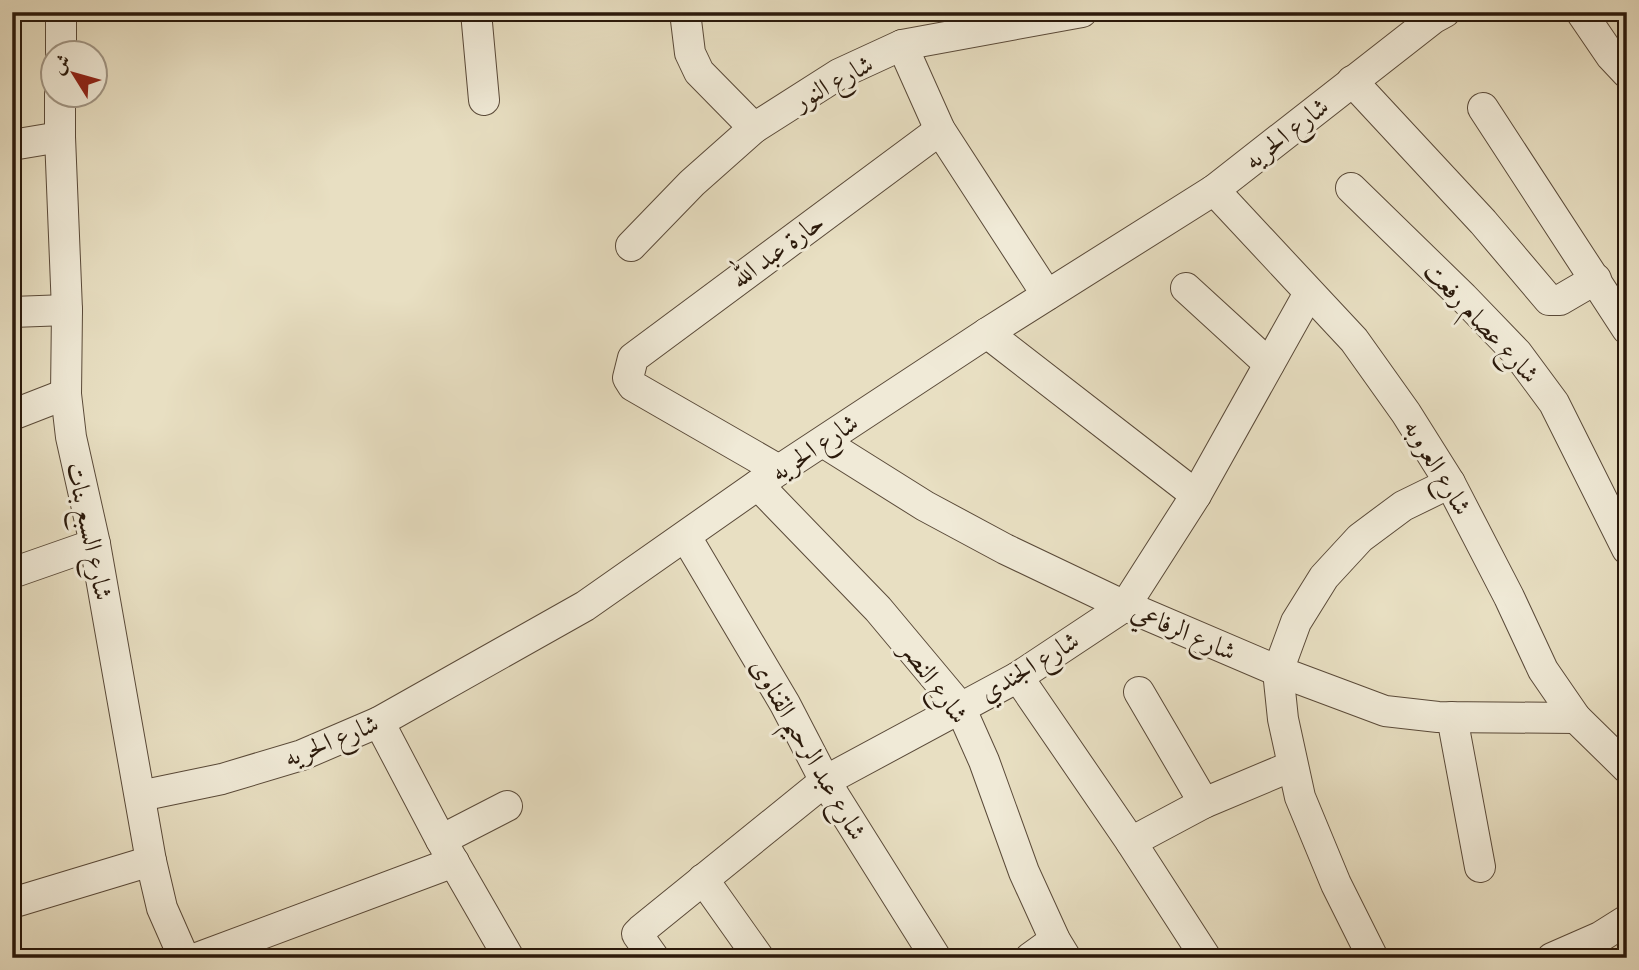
<svg xmlns="http://www.w3.org/2000/svg" width="1639" height="970" font-family="'EB Garamond',Amiri,serif">
	<rect width="100%" height="100%" fill="#e8dfc2"/>
	<filter id="stains"><feTurbulence type="fractalNoise" baseFrequency=".00286" numOctaves="4"/><feColorMatrix values="0 0 0 0 .2 0 0 0 0 .09 0 0 0 0 .02 0 0 0 .5 -.17"/></filter>
	<radialGradient id="worn" r=".72"><stop offset=".6" stop-color="#630" stop-opacity="0"/><stop offset="1" stop-color="#630" stop-opacity=".3"/></radialGradient>
	<g fill="none" stroke-linecap="round" stroke-linejoin="round">
		<defs>
			<g id="minor">
				<polyline points="476,12 484,100"/>
				<polyline points="685,12 690,53 699,72 754,128"/>
				<polyline points="1581,12 1611,56 1627,73"/>
				<polyline points="902,45 940,130 1047,295"/>
				<polyline points="61,52 61,12"/>
				<polyline points="1352,81 1483,222 1549,300 1560,300 1596,279"/>
				<polyline points="60,94 60,137 67,310 66,394 71,437 95,544 151,861 162,908 184,958"/>
				<polyline points="1483,108 1627,329"/>
				<polyline points="12,145 60,137"/>
				<polyline points="1351,188 1463,297 1517,353 1554,403 1627,549"/>
				<polyline points="1214,190 1354,340 1406,413 1450,483 1509,597 1543,670 1576,718 1627,768"/>
				<polyline points="631,246 692,183 754,128 839,74 902,45 1082,12"/>
				<polyline points="1186,288 1269,364"/>
				<polyline points="12,312 67,310"/>
				<polyline points="987,333 1196,495"/>
				<polyline points="12,415 66,394"/>
				<polyline points="823,442 925,506 1005,549 1112,600 1278,671 1385,711 1438,717 1576,718"/>
				<polyline points="779,470 633,386 628,378 633,358 940,130"/>
				<polyline points="758,485 878,609 960,707 984,761 1024,872 1055,940 1066,958"/>
				<polyline points="686,537 785,704 825,781 936,958"/>
				<polyline points="12,573 95,544"/>
				<polyline points="1018,677 1131,842 1206,958"/>
				<polyline points="1139,692 1204,803"/>
				<polyline points="1452,717 1480,867"/>
				<polyline points="379,722 441,840 509,958"/>
				<polyline points="140,796 222,779 302,755 379,722 585,606 779,470 987,333 1214,190 1434,18 1445,12"/>
				<polyline points="441,840 507,806"/>
				<polyline points="1131,842 1204,803 1292,766"/>
				<polyline points="703,879 759,958"/>
				<polyline points="12,903 151,861"/>
				<polyline points="197,958 454,862"/>
				<polyline points="654,958 637,934 641,930 825,781 1018,677 1125,606 1196,495 1309,293"/>
				<polyline points="1030,958 1055,940"/>
				<polyline points="1373,958 1336,884 1300,797 1283,719 1278,671 1296,622 1324,577 1360,538 1403,506 1450,483"/>
				<polyline points="1552,958 1600,937 1627,920"/>
			</g>
		</defs>
		<use href="#minor" stroke="#5a4a39" stroke-width="32"/>
		<use href="#minor" stroke="#f0ead7" stroke-width="30"/>
	</g>
	<g text-anchor="middle" dominant-baseline="central" stroke-width="6" stroke-linejoin="round" paint-order="stroke">
		<g font-size="26" fill="#2a190b" stroke="#f0ead7">
			<text transform="translate(833 82) rotate(-29)">شارع النور</text>
			<text transform="translate(1286 133) rotate(-38)">شارع الحريه</text>
			<text transform="translate(777 250) rotate(-36)">حارة عبد الله</text>
			<text transform="translate(1482 322) rotate(47)">شارع عصام رفعت</text>
			<text transform="translate(814 447) rotate(-34)">شارع الحريه</text>
			<text transform="translate(1438 467) rotate(59)">شارع العروبه</text>
			<text transform="translate(90 531) rotate(78)">شارع السبع بنات</text>
			<text transform="translate(1184 631) rotate(23)">شارع الرفاعي</text>
			<text transform="translate(1029 666) rotate(-31)">شارع الجندي</text>
			<text transform="translate(935 682) rotate(54)">شارع النصر</text>
			<text transform="translate(331 740) rotate(-22)">شارع الحريه</text>
			<text transform="translate(809 749) rotate(60)">شارع عبد الرحيم القناوى</text>
		</g>
	</g>
	<rect width="1639" height="970" fill="none" stroke="#e8dfc2" stroke-width="42"/>
	<rect x="14" y="14" width="1611" height="942" fill="none" stroke="#2a190b" stroke-width="3.5"/>
	<rect x="21" y="21" width="1597" height="928" fill="none" stroke="#2a190b" stroke-width="2"/>
	<g transform="translate(74 74) rotate(307)"><circle r="33" fill="#f0ead7" stroke="#a19685" stroke-width="2"/>
	<path d="M0-5L12 26L0 18L-12 26Z" fill="#8f2418"/>
	<text y="-10" font-size="19" font-weight="bold" text-anchor="middle" fill="#2a190b">ش</text>
	</g>
	<rect width="100%" height="100%" filter="url(#stains)"/>
	<rect width="100%" height="100%" fill="url(#worn)"/>
</svg>
